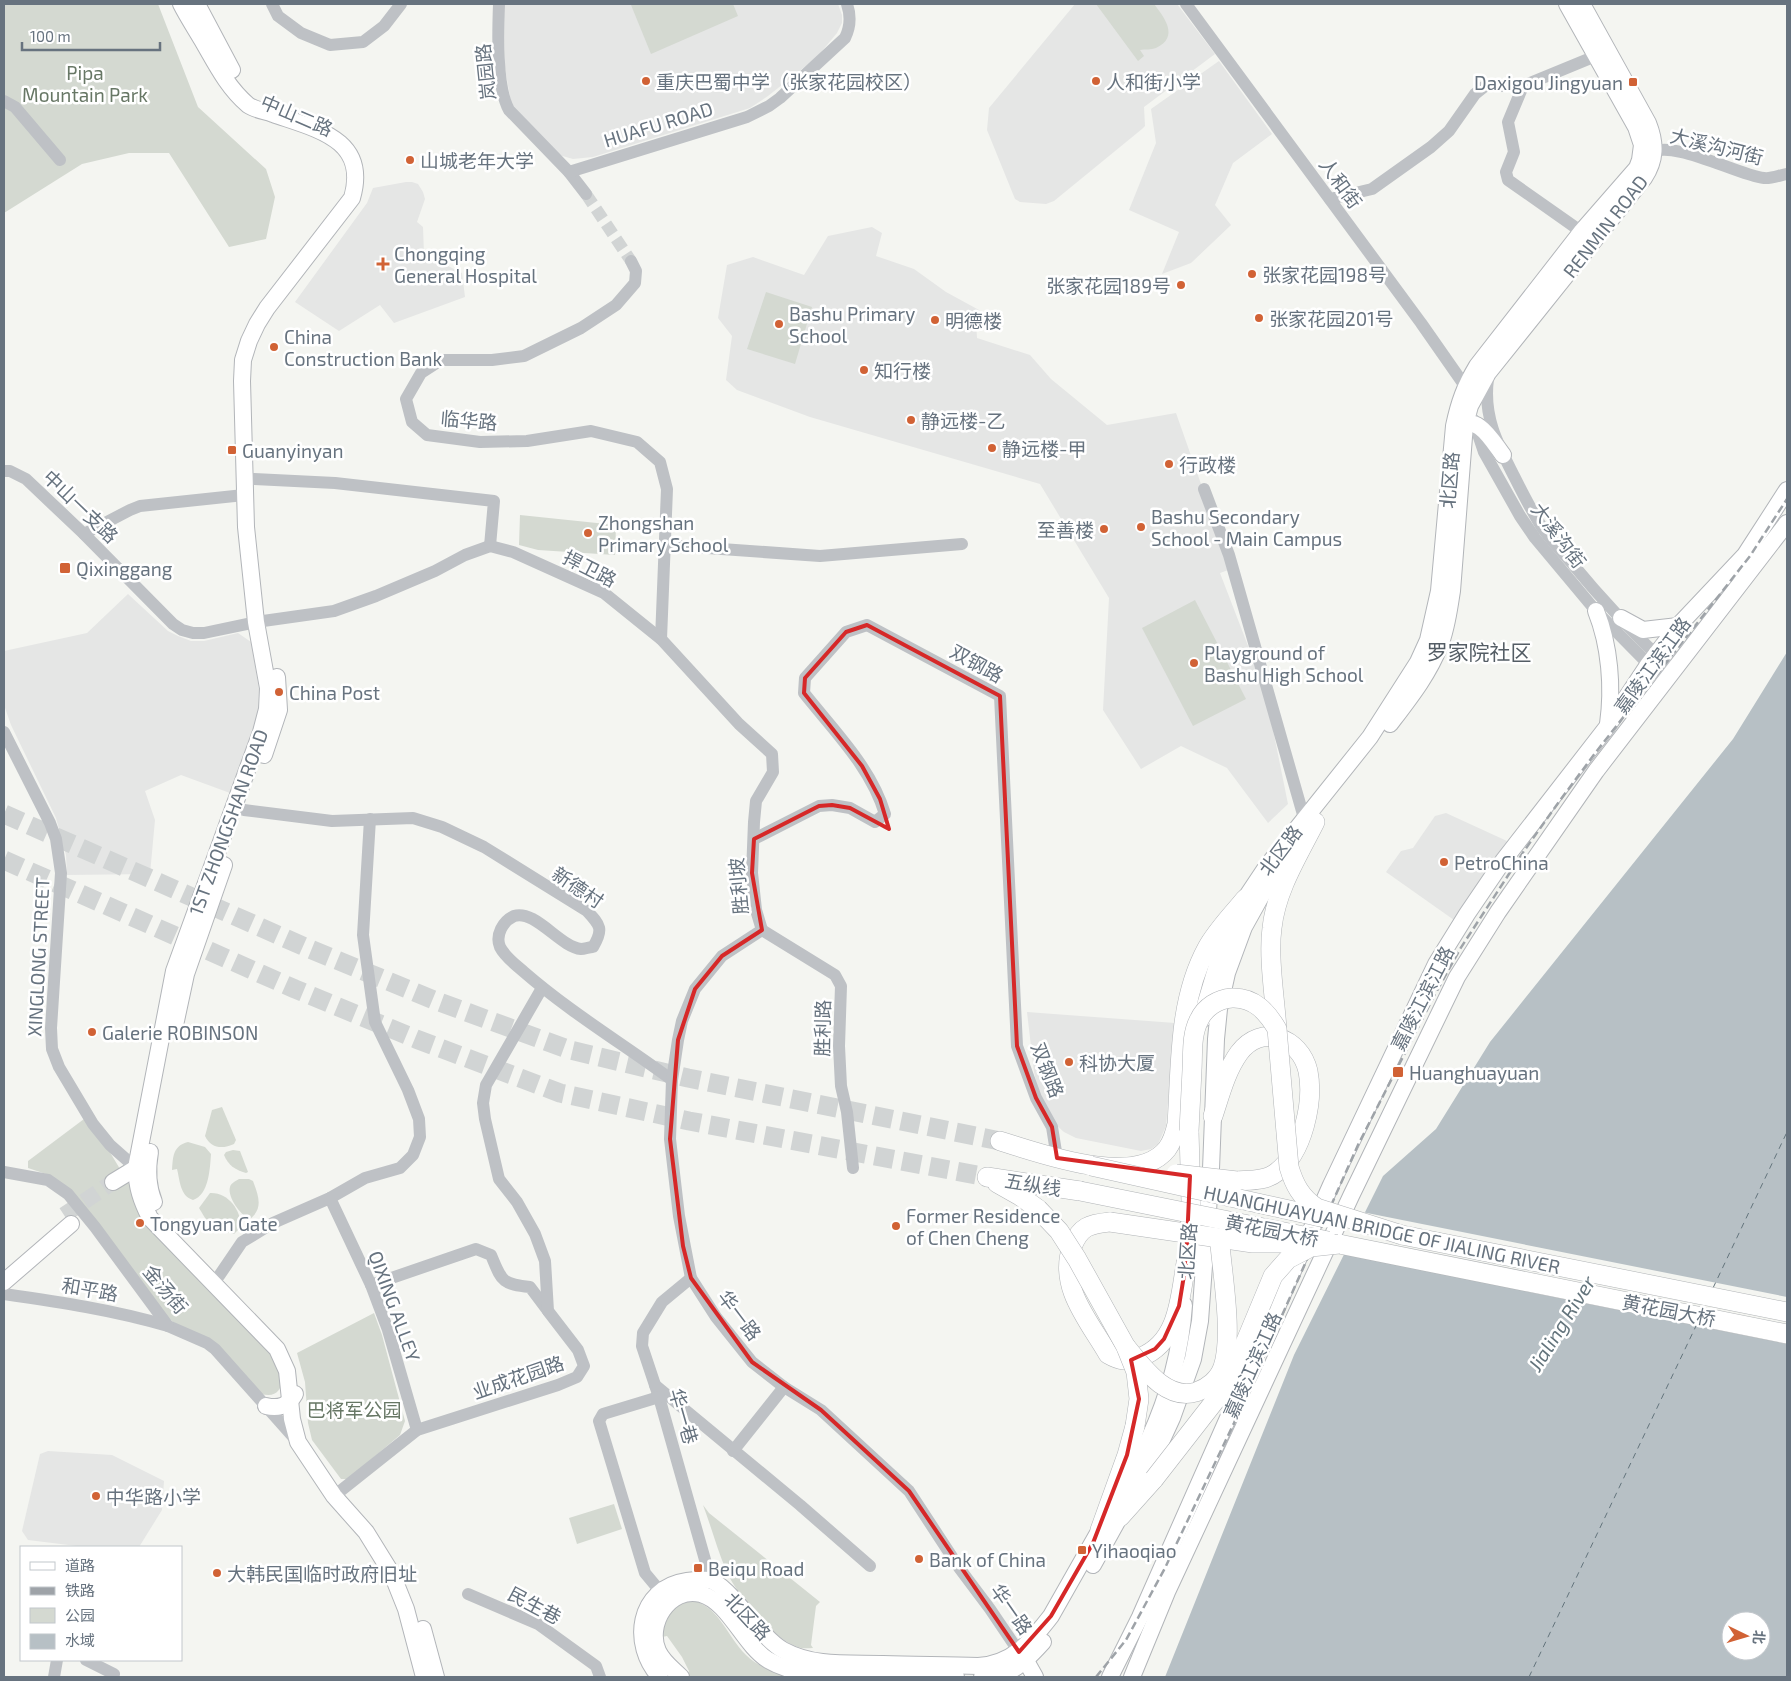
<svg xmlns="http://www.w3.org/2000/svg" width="1791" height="1681" font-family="'Exo 2','Noto Sans SC',sans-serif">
	<rect width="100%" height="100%" fill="#f4f5f1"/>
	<g fill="#e5e6e5">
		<polygon points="504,4 838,4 842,15 842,23 837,33 817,57 768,96 750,108 593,157 573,159 559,155 511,103 505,68"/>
		<polygon points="1075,4 1177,4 1215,54 1144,107 1145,126 1142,129 1054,201 1046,204 1020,202 1015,199 987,130 989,108"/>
		<polygon points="1219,61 1272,134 1233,163 1215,205 1231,225 1191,263 1162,274 1179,232 1129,210 1156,143 1151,109"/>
		<polygon points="406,182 412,182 418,184 423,192 425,199 417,222 423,227 424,254 462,273 465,297 394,323 380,305 339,331 295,302 367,203 373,188"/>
		<polygon points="872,227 882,233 876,256 914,269 946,292 979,310 976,322 977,338 1030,355 1051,379 1107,425 1176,413 1231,569 1220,573 1265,690 1288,804 1268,823 1227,768 1181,746 1141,769 1103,710 1109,598 1040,484 810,417 737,390 726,380 732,336 718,318 727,265 753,257 804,275 828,236"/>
		<polygon points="128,594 168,631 178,636 191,641 204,641 238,633 251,642 259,689 258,708 255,726 230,793 181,775 145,791 155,820 150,874 67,875 66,855 56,818 11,725 4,705 4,651 87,633"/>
		<polygon points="1446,813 1507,841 1454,920 1386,872 1401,851 1413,848 1435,816"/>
		<polygon points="1027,1012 1175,1023 1166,1126 1158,1144 1151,1149 1141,1151 1076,1138 1064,1132 1054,1123 1040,1098 1034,1072"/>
		<polygon points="48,1451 112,1455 164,1481 162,1510 139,1547 85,1547 28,1540 22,1531 40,1454"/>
	</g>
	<g fill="#d4d9d1">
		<polygon points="4,4 158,4 198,107 266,169 275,197 266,239 229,247 169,153 129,153 82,164 4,213"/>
		<polygon points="634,4 733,4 738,16 651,54 631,5"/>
		<path d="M1096,4h58c10,13 26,33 2,44 -5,2 -11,1 -16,2l4,6 -6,5z"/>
		<polygon points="766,292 812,307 795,364 747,349"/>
		<polygon points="520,515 616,525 615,555 538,550 519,545"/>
		<polygon points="1195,600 1246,699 1193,726 1142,628"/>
		<path d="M222,1107l14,33 -2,4c-11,5 -23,5 -29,-8l7,-26z"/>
		<path d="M84,1119l24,30 30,50 124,142c5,8 12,15 15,23 8,16 6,36 -16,30l-94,-77 -118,-142 -21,-7v-7z"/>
		<path d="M188,1142l17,5 6,7c-1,14 -2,41 -18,46 -13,-4 -13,-19 -16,-31l-5,1c1,-14 1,-24 16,-28z"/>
		<path d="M233,1150l7,1 8,21 -2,1c-11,-3 -18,-8 -22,-18l2,-3z"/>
		<path d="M239,1179h10l4,2c5,14 11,27 -3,38 -9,-3 -23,-22 -20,-32 1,-4 6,-6 9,-8z"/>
		<path d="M210,1193c18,-1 31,17 31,34l-7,7c-22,-5 -24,-7 -35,-26z"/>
		<polygon points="374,1313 382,1335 405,1421 400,1435 348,1479 341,1479 312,1440 308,1423 305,1382 297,1353"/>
		<polygon points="614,1504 622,1529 577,1544 569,1518"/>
		<path d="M703,1505l6,8 111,89 -4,4 -5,39 2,3c-5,0 -11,1 -15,-1 -26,-8 -62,-53 -72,-77 -9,-21 -15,-44 -23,-65z"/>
		<path d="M693,1600c28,9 33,35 53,55 11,11 26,16 40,22h-99l-1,-1 3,-5 -7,-14 -15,-21 -5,1 1,-14 9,-16z"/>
	</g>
	<path fill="#b7c0c5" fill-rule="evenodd" d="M1787,652v1025h-622l129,-322 89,-179 53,-47 54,-87 243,-303zM1731,1621h30v30h-30z"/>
	<polygon fill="#f4f5f1" points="1362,1212 1787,1297 1787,1344 1341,1254"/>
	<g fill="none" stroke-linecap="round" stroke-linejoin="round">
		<g stroke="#63747c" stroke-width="1" stroke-dasharray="6 5" stroke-linecap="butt">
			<polyline points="1713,1288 1787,1132"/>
			<polyline points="1529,1677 1696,1326"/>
		</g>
		<polyline stroke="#d1d4d4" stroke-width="12" stroke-dasharray="12 6" stroke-linecap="butt" points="586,194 631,261"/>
		<polyline stroke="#d1d4d4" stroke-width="16" stroke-dasharray="16 8" stroke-linecap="butt" points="64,1215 113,1182"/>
		<g stroke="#d1d4d4" stroke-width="19" stroke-dasharray="19 9" stroke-linecap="butt">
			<polyline points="4,814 305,947 434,1000 570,1050 688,1078 1000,1141"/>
			<polyline points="4,860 295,989 416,1039 560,1093 689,1121 987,1177"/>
		</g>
		<defs>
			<g id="major">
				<path d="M181,4c6,12 14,24 21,36 14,24 25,47 46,65 7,5 17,6 25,9 43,15 96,25 79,84l-85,110 -10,16 -8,17 -6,19 -1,21 4,146 10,95 12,66 -1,21 -6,23 -87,239 -38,197c1,20 5,32 14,50l127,131 10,22 5,48 6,23 36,54 32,36 26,42 14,35 18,68"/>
				<polyline points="197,4 232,70"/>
				<path d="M1458,431c17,-22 35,11 45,24"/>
				<path d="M1596,611c14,35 17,77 12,113"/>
				<polyline points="1621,618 1643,630 1678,626"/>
				<path d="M1390,724c19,-25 39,-50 50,-79 7,-17 9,-36 12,-54l13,-167 5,-18 18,-33 156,-195c12,-18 12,-35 4,-55l-66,-119"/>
				<polyline points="264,755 279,710 277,677"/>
				<path d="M1203,1019v-7l18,-60 24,-53 22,-33 103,-129 48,-75 10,-22 11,-49 15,-165c5,-24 11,-40 23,-60l105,-135 55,-63 3,-8 2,-15 -6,-18 -69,-123"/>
				<polyline points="174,1030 186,974 224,865"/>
				<path d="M150,1152c-3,17 -3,33 4,50"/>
				<polyline points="113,1182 136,1168 145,1170"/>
				<polyline points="1185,1276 1191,1200"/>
				<polyline points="4,1282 71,1224"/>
				<path d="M266,1406c13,3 22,0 29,-12"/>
				<path d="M1120,1493c10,-18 21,-36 29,-54 19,-42 32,-88 35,-134"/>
				<polyline points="1093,1565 1161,1442 1172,1418 1193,1359 1200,1321 1211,1169 1216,1039 1219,1009 1227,973 1244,927 1264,891 1296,847"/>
				<polyline points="423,1629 436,1677"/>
				<polyline points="1020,1654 1026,1661 1035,1677"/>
				<path d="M660,1677c-30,-32 -23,-89 27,-96 7,-1 15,-2 22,-1 21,5 49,56 74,70 31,17 66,13 100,14 32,1 63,1 95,2 34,-2 53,-24 73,-50l55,-97"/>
				<path d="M681,1677c-8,-8 -18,-15 -23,-26 -12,-26 11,-65 43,-57 28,8 42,50 67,66 31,18 69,15 104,16 28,0 56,1 84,1"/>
				<path d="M982,1677c30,-1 42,-14 61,-35"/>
				<polyline points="1110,1677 1140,1617 1331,1185 1436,964 1467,914 1503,861 1607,727 1648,665 1678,626 1745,555 1787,490"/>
				<polyline points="1132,1677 1167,1592 1351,1196 1457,977 1498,912 1596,771 1787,523"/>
			</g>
			<g id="highway">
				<path d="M1277,1029c-2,-30 -9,-72 -5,-101 4,-38 26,-72 43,-106"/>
				<path d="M1213,1116c7,-21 13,-45 26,-63 22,-30 61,-16 69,18 6,31 -5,81 -31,101 -11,9 -27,8 -40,9"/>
				<polyline points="1189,1131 1191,1202"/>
				<path d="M1000,1141c40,12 135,48 167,8 6,-8 8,-16 10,-25 4,-59 1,-123 30,-176 10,-18 25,-33 38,-49"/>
				<polyline points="987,1177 1080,1191"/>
				<polyline points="997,1183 1020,1196 1038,1209"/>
				<path d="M1110,1222c-20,2 -30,4 -38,25 -14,40 17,74 36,107 12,7 20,8 33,3 38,-15 39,-60 45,-94"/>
				<polyline points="1402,1235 1787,1312"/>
				<polyline points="1339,1244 1787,1334"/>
				<polyline points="1120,1517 1154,1479"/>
				<polyline points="1100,1530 1127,1455 1135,1426"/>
			</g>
		</defs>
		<use href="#major" stroke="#b2b5b9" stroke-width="18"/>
		<use href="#highway" stroke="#b1b4b7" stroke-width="20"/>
		<g stroke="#bec1c5" stroke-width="12">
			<polyline points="272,4 278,16 301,33 330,45 363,42 384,26 401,4"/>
			<path d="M499,4c-1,27 -3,83 10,106l60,62 17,22"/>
			<polyline points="1186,4 1421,323 1465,386 1467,395"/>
			<polyline points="1523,86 1508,122 1514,152 1506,172 1508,180 1589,237"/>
			<polyline points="4,101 15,107 60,160"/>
			<path d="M1646,155c24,-19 90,20 118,23 7,1 16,-3 23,-4"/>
			<path d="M569,172l178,-55 22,-11 11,-8 65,-60c6,-12 6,-22 2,-34"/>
			<polyline points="1330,199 1372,189 1431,147 1449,131 1475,94 1485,86 1523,86 1603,53"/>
			<polyline points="631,261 636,271 635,283 616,305 581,328 524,356 492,360 441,360 421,373 406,399 412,422 427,435 480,442 527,441 591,431 637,442 660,462 667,489 661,639"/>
			<path d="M1488,379c-5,37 9,64 26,97 9,18 18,36 29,53 8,11 18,22 27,32 32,39 67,76 104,111"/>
			<polyline points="1473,419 1484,452 1520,516 1535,538 1596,611 1665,681"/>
			<polyline points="4,471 10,471 26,479 84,534 173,624 182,630 193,633 204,633 256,622 334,611 376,596 435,571 465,555 490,546 513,552 604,593 661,639 739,724 772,754 773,772 756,801 754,822 752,873 756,910 762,930"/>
			<polyline points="254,479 335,483 494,501 490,546"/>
			<polyline points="1204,489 1229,555 1304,818"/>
			<polyline points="84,534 130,510 140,506 244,495"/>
			<polyline points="665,545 820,556 962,544"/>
			<polyline points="4,732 50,823 56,839 61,873 51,1028 52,1049 59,1067 93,1124 110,1145 136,1168"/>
			<path d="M244,810l88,11 81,-3 29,9 42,20 103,64c13,14 17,18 6,36 -4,0 -8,2 -12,2 -21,-2 -46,-40 -67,-33 -11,5 -19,19 -14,31 5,10 16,18 24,25 46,40 99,72 148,108"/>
			<path d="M754,839l65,-33 13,-1 18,3 25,14 10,-8c-14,-47 -51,-83 -81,-121l1,-15 41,-46 21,-7 133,71 17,350 19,52 16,29 5,31"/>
			<polyline points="762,930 722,956 695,989 682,1021 678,1040 672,1080 670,1139 679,1216 691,1278 716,1317 752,1362 784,1387 821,1410 909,1491 960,1569 990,1609 1019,1652"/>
			<polyline points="762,930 835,975 841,986 839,1046 841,1086 847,1112 853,1168"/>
			<polyline points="4,1172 48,1180 68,1194 95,1227 168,1326 207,1343 215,1349 296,1440"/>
			<polyline points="330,1198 371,1285 388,1330 417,1430"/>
			<polyline points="219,1276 242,1242 273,1223 330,1198 365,1178 400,1168 413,1155 420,1137 419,1119 408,1090 375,1022 363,935 370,819"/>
			<polyline points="691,1278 662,1302 643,1333 642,1346 659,1397 711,1581"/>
			<path d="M371,1285l105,-36 15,6c11,26 10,29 39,32l18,24"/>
			<path d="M4,1294c55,8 110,16 164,32"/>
			<polyline points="655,1385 800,1505 870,1566"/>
			<polyline points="659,1397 603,1414 599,1421 645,1573 660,1591"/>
			<polyline points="733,1451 784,1387"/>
			<polyline points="334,1496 417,1430 558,1385 577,1377 584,1366 578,1350 548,1311 545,1261 535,1234 517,1202 499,1179 485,1119 483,1103 486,1085 542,988"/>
			<polyline points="468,1594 538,1624 596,1666 600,1677"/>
			<polyline points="86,1660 114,1674"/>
			<polyline points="54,1677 57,1660"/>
		</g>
		<use href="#major" stroke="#fff" stroke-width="16"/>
		<use href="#highway" stroke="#fff" stroke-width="19"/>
		<polyline stroke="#9ea3a8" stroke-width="2.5" stroke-dasharray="8 4" stroke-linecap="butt" points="1096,1677 1126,1640 1165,1568 1234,1423 1358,1145 1434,996 1460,949 1524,851 1561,799 1596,752 1750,556 1787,499"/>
		<defs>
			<g id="highway-bridge">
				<path d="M1189,1131c1,-20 2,-41 3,-61 1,-16 -1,-35 7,-50 6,-13 19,-21 33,-22 22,-1 35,14 45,31l12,138c5,17 12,31 28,41l85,27"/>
				<polyline points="1091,1166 1325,1218"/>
				<polyline points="1176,1174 1237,1181"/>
				<polyline points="1080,1191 1328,1241"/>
				<polyline points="1038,1209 1059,1231 1077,1259 1126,1347 1136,1372 1139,1399 1135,1426"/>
				<polyline points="1110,1222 1253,1243 1295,1243"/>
				<path d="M1126,1347c17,20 40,54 70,45 12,-4 23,-13 27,-25 10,-30 0,-89 -3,-122"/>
				<polyline points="1154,1479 1228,1384 1273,1276 1288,1259 1311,1247 1339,1244"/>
			</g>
		</defs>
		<use href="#highway-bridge" stroke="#b1b4b7" stroke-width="20" stroke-linecap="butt"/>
		<use href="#highway-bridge" stroke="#fff" stroke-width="19"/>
	</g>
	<path fill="none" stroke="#d62828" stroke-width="4" stroke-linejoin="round" d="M867,625l133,71 17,350 19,52 16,29 5,31 133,18 -4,87 -7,43 -15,33 -9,10 -24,11 8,39 -12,56 -34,88 -42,73 -32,36 -110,-161 -88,-81 -69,-48 -61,-84 -8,-32 -13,-107 8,-99 17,-51 27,-33 40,-26 -10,-57 2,-34 65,-33 13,-1 18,3 39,21 -9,-30 -18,-33 -58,-73 1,-15 41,-46z"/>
	<g fill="#d16235" stroke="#fff" stroke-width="2">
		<circle cx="646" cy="81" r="5"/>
		<circle cx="1096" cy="81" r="5"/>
		<rect x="1628" y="77" width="10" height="10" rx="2.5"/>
		<circle cx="410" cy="160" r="5"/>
		<path d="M380.5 256.5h5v5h5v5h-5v5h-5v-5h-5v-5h5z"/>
		<circle cx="1252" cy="274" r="5"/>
		<circle cx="1181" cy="285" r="5"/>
		<circle cx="1259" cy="318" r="5"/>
		<circle cx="935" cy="320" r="5"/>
		<circle cx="779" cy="324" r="5"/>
		<circle cx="274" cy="347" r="5"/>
		<circle cx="864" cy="370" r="5"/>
		<circle cx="911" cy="420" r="5"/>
		<circle cx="992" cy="448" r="5"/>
		<rect x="227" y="445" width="10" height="10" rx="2.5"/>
		<circle cx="1169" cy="464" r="5"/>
		<circle cx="1141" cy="527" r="5"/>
		<circle cx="1104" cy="529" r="5"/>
		<circle cx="588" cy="533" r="5"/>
		<rect x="59" y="562" width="12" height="12" rx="2.5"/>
		<circle cx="1194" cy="663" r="5"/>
		<circle cx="279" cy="692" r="5"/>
		<circle cx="1444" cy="862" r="5"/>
		<circle cx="92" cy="1032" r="5"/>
		<circle cx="1069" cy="1062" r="5"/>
		<rect x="1392" y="1066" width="12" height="12" rx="2.5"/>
		<circle cx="140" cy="1223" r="5"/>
		<circle cx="896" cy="1226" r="5"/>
		<circle cx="96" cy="1496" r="5"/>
		<rect x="1077" y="1545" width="10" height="10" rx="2.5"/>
		<circle cx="919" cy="1559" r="5"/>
		<rect x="693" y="1563" width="10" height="10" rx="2.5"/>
		<circle cx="217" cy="1573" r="5"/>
	</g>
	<g text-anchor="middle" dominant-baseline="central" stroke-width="5" stroke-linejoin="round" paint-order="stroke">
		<g font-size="19" fill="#677765" stroke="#fff">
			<text x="85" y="72">Pipa<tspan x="85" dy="22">Mountain Park</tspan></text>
			<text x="354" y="1409">巴将军公园</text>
		</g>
		<g font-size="19" fill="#67737f" stroke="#fff">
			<text transform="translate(485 72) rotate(-96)">岚园路</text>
			<text transform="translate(297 115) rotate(23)">中山二路</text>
			<text transform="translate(658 124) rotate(-17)">HUAFU ROAD</text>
			<text transform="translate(1717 146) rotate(14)">大溪沟河街</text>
			<text transform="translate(1341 183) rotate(54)">人和街</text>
			<text transform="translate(1605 226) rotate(-52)">RENMIN ROAD</text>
			<text transform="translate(469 420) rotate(5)">临华路</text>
			<text transform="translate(1449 480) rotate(-85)">北区路</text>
			<text transform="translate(81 506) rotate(44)">中山一支路</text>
			<text transform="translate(1559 535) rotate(53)">大溪沟街</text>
			<text transform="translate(590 568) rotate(27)">捍卫路</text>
			<text transform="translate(977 663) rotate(29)">双钢路</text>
			<text transform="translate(1652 665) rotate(-54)">嘉陵江滨江路</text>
			<text transform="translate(228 822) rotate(-70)">1ST ZHONGSHAN ROAD</text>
			<text transform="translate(1280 850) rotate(-53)">北区路</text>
			<text transform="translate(738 886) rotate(-95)">胜利坡</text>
			<text transform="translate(578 887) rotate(34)">新德村</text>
			<text transform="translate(38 957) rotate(-87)">XINGLONG STREET</text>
			<text transform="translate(1422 998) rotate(-63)">嘉陵江滨江路</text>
			<text transform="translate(822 1028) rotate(-89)">胜利路</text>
			<text transform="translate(1048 1070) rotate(69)">双钢路</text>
			<text transform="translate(1033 1184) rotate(9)">五纵线</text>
			<text transform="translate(1382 1229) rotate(12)">HUANGHUAYUAN BRIDGE OF JIALING RIVER</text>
			<text transform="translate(1272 1230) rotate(11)">黄花园大桥</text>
			<text transform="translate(1187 1251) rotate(-86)">北区路</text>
			<text transform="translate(90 1289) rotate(10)">和平路</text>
			<text transform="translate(166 1289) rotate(50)">金汤街</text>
			<text transform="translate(395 1306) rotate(70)">QIXING ALLEY</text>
			<text transform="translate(1669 1310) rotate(11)">黄花园大桥</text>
			<text transform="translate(740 1315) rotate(53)">华一路</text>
			<text transform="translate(1252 1365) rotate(-66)">嘉陵江滨江路</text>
			<text transform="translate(518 1377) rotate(-19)">业成花园路</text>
			<text transform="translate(684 1416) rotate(74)">华一巷</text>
			<text transform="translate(535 1605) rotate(28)">民生巷</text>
			<text transform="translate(1012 1609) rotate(55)">华一路</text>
			<text transform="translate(748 1616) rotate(47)">北区路</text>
		</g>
		<g font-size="19" fill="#67737f" stroke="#fff" text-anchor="start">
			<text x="656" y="81">重庆巴蜀中学（张家花园校区）</text>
			<text x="1106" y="81">人和街小学</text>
			<text x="1623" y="82" text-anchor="end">Daxigou Jingyuan</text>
			<text x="420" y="160">山城老年大学</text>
			<text x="394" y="253">Chongqing<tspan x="394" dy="22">General Hospital</tspan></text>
			<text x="1262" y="274">张家花园198号</text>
			<text x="1171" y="285" text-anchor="end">张家花园189号</text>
			<text x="789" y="313">Bashu Primary<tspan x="789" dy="22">School</tspan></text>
			<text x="1269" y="318">张家花园201号</text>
			<text x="945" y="320">明德楼</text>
			<text x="284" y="336">China<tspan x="284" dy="22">Construction Bank</tspan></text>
			<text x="874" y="370">知行楼</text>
			<text x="921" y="420">静远楼-乙</text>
			<text x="1002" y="448">静远楼-甲</text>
			<text x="242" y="450">Guanyinyan</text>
			<text x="1179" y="464">行政楼</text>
			<text x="1151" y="516">Bashu Secondary<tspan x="1151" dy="22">School - Main Campus</tspan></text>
			<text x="598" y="522">Zhongshan<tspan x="598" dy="22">Primary School</tspan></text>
			<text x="1094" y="529" text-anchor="end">至善楼</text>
			<text x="76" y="568">Qixinggang</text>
			<text x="1204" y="652">Playground of<tspan x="1204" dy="22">Bashu High School</tspan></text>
			<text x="289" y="692">China Post</text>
			<text x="1454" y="862">PetroChina</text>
			<text x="102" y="1032">Galerie ROBINSON</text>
			<text x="1079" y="1062">科协大厦</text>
			<text x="1409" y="1072">Huanghuayuan</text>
			<text x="906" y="1215">Former Residence<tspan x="906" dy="22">of Chen Cheng</tspan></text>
			<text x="150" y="1223">Tongyuan Gate</text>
			<text x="106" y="1496">中华路小学</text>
			<text x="1092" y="1550">Yihaoqiao</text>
			<text x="929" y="1559">Bank of China</text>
			<text x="708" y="1568">Beiqu Road</text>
			<text x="227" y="1573">大韩民国临时政府旧址</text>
		</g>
		<g font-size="20" font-style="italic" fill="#63747c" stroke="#fff">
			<text transform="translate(1561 1323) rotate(-58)">Jialing River</text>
		</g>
		<g font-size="21" fill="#545d65" stroke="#fff">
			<text x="1479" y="651">罗家院社区</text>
		</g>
	</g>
	<rect width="1791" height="1681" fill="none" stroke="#67737f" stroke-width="10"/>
	<rect x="20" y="1546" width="162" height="115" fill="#ffffff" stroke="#c2c7cc"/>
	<rect x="30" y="1562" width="25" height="8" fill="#ffffff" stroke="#c2c7cc"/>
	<text x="65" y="1571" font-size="15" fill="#67737f">道路</text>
	<rect x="30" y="1587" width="25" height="8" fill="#9ea3a8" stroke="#c2c7cc"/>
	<text x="65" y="1596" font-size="15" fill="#67737f">铁路</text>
	<rect x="30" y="1608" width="25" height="15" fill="#d4d9d1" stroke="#c2c7cc"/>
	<text x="65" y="1621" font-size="15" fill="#67737f">公园</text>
	<rect x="30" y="1634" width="25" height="15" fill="#b7c0c5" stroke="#c2c7cc"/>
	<text x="65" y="1646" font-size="15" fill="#67737f">水域</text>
	<g transform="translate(1746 1636) rotate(95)"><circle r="24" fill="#ffffff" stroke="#c2c7cc"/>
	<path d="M0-4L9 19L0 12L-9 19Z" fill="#d16235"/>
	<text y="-8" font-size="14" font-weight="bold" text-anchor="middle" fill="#67737f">北</text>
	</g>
	<path d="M22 42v8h138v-8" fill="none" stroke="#67737f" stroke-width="2.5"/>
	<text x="30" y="42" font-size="15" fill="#67737f" stroke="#ffffff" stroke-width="4" paint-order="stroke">100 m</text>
</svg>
